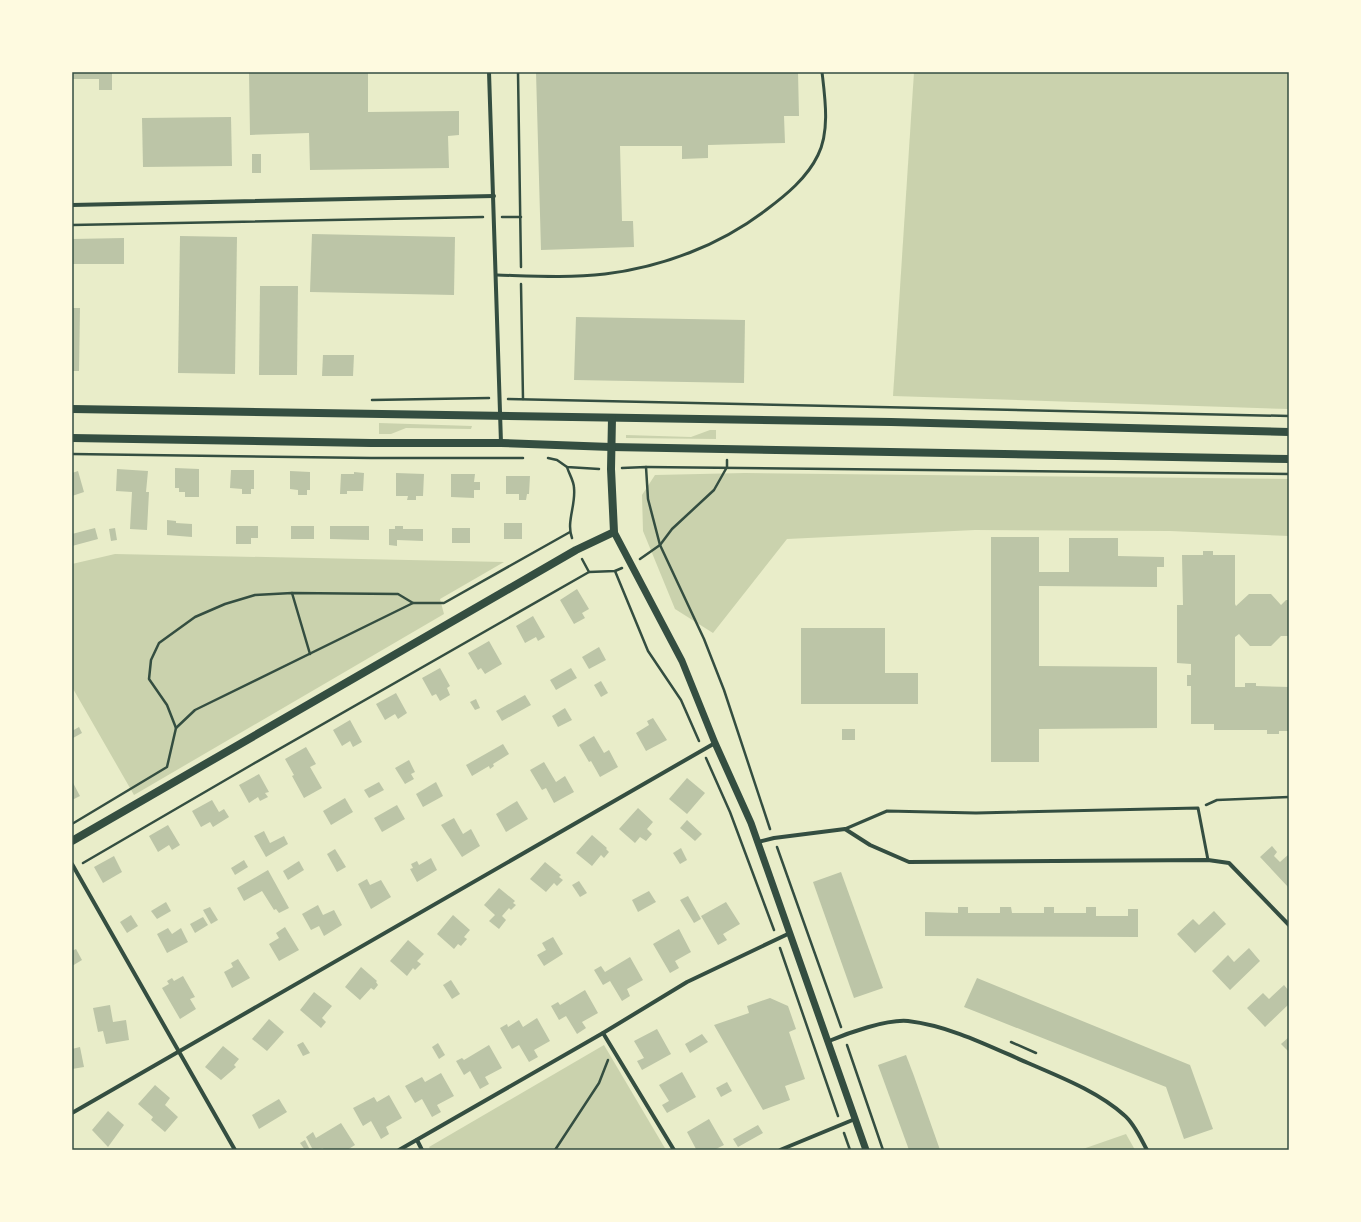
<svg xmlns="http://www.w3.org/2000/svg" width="1361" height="1222" font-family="'Crimson Pro',serif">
	<rect width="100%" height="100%" fill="#e9edc9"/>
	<g fill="#cad2ad">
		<polygon points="914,72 1289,72 1289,409 893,396"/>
		<polygon points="379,423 472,426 471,429 406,428 391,434 379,434"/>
		<polygon points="710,430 716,430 716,439 626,438 626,435 691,437"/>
		<polygon points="745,473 1289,479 1289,536 1170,531 975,530 787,539 713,633 675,609 643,531 642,495 655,475"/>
		<polygon points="115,554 504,562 440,599 444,614 134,795 72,687 72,564"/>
		<polygon points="604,1045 666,1150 431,1150 429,1147"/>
		<polygon points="1126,1134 1135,1150 1080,1150"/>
	</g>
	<g fill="#bcc5a7">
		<polygon points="72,72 112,72 112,90 99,90 99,79 72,79"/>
		<polygon points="249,72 368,72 368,112 459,111 459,135 448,136 449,168 310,170 309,133 250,135"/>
		<polygon points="536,72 798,72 799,116 784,116 785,143 708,145 708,158 682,159 682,146 620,146 622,221 633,221 634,247 541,250"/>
		<polygon points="231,117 232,166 143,167 142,118"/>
		<rect x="252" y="154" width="9" height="19"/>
		<polygon points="312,234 455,237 454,295 310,292"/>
		<polygon points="180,236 237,237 235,374 178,373"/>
		<polygon points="124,238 124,264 72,264 72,239"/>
		<polygon points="260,286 298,286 297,375 259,375"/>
		<polygon points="72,308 80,308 79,371 72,371"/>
		<polygon points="576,317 745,320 744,383 574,380"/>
		<polygon points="323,355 354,355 353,376 322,376"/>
		<polygon points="175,468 199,469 199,497 185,497 185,492 179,492 179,488 175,488"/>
		<polygon points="117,469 148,471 146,492 149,492 147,530 130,529 132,492 116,491"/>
		<polygon points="231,470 254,470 254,489 251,489 251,494 242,494 242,489 230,488"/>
		<polygon points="78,471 84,492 72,496 72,473"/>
		<polygon points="290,471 310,472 310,490 307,490 307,495 298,495 298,490 290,489"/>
		<polygon points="354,472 364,473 363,491 347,491 347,494 340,494 341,474 354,474"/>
		<polygon points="396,473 424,474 423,496 416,496 416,500 407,500 408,496 396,496"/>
		<polygon points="451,474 475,474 474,482 480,482 480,490 474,490 474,498 451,497"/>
		<polygon points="506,476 530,476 529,494 527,494 526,500 519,500 519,494 506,494"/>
		<polygon points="167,520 176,521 176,523 192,524 192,537 167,535"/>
		<rect x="504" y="523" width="18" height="16"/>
		<polygon points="236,526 258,526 258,538 251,538 251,544 236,544"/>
		<rect x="291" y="526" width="23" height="13"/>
		<polygon points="330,526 369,526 369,540 330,539"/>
		<polygon points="395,526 403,526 403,529 423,529 423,541 397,540 397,546 389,545 389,529 395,529"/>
		<polygon points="95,528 98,539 72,546 72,534"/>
		<polygon points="115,528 117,540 111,541 109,529"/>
		<rect x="452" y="528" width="18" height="15"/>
		<polygon points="991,537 1039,537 1039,572 1069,572 1069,538 1118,538 1118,556 1164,557 1164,567 1157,567 1157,587 1039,586 1039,666 1157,667 1157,728 1039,729 1039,762 991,762"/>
		<polygon points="1203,551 1213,551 1213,555 1235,555 1235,604 1236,606 1249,594 1271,594 1281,605 1286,600 1289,600 1289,636 1281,636 1271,646 1250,646 1239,634 1235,637 1235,687 1245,687 1245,683 1256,683 1256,686 1289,687 1289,731 1279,731 1279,734 1267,734 1267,730 1214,730 1214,724 1191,724 1191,686 1187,686 1187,675 1191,675 1191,664 1177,663 1177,605 1183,605 1182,555 1203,555"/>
		<polygon points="577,589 589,609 582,613 585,618 574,624 560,600"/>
		<polygon points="533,616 545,637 538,641 536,637 525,643 516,626"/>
		<polygon points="801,628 885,628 885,673 918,673 918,704 801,704"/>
		<polygon points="489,641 502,664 485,674 481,668 478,670 468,653"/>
		<polygon points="599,647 606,660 589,669 582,657"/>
		<polygon points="440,668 450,686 447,688 450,695 440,701 436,694 432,696 422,678"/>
		<polygon points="571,668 577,678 556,690 550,680"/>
		<polygon points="601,681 608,693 601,697 594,685"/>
		<polygon points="396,693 407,713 398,719 395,714 385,720 376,704"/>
		<polygon points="525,695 531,705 502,721 496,711"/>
		<polygon points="476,699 480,708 475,710 470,702"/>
		<polygon points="565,708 572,720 558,727 552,716"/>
		<polygon points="653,718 667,740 646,751 636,733 649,725 647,721"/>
		<polygon points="350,720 362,742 353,747 350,741 342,746 333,730"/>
		<polygon points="79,727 82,733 73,738 72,731"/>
		<rect x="842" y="729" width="13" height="11"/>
		<polygon points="594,736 604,753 609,750 618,767 600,777 591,761 589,762 579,745"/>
		<polygon points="503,744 509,754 493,764 494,766 490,769 489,766 472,776 466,765"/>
		<polygon points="306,747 316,764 310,767 322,788 304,798 292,776 294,775 285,759"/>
		<polygon points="409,760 415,772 411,774 414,779 405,784 395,768"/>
		<polygon points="544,762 556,782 565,776 574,792 554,803 546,788 542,790 530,770"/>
		<polygon points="259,774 269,792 265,793 268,797 260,801 258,797 249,803 239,785"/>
		<polygon points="687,778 705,793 687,814 669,799"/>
		<polygon points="72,781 80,796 72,800"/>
		<polygon points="379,782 384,790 369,798 364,790"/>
		<polygon points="436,782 443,796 423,807 416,794"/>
		<polygon points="345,798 353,812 331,825 323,811"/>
		<polygon points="212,800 219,812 224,809 229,817 213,827 210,822 201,827 192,811"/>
		<polygon points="517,801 528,819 506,832 496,814"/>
		<polygon points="397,805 405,819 382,832 374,818"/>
		<polygon points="638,808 653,822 647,829 652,834 646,841 640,837 635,843 619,829"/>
		<polygon points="454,818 463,834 471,829 480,846 462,857 441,825"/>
		<polygon points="687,820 702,834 695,841 680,828"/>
		<polygon points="168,825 180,845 172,850 169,845 158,852 149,836"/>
		<polygon points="264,831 270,843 284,836 288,844 266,857 254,836"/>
		<polygon points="592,835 607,848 606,849 609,852 604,858 601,855 592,866 576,853"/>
		<polygon points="1272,846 1277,852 1274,856 1280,862 1289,854 1289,888 1260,857"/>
		<polygon points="681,848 687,860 680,864 673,853"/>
		<polygon points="335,849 346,867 337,872 327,854"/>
		<polygon points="114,856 122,872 103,883 94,867"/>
		<polygon points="431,858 437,870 417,882 410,869 413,868 411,864 417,861 419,865"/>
		<polygon points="244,860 248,867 235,875 231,868"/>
		<polygon points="299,861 304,870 288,880 283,871"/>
		<polygon points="545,862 561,875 559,877 563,880 557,886 554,883 546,892 530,879"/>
		<polygon points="268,870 289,908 279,913 276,909 274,910 262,891 244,901 237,888"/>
		<polygon points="841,872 883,988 854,998 813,882"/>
		<polygon points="367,879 370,885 381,880 391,897 371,909 358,884"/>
		<polygon points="579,881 587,893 580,897 572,885"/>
		<polygon points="499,888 515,901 513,903 516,905 511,910 509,908 502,916 506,920 499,929 489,921 495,915 484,905"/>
		<polygon points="649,891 656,902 638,912 632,900"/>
		<polygon points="688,896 701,919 694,923 680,900"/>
		<polygon points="166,902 171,911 157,919 151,911"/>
		<polygon points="726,902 740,924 723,934 727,940 718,945 701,916"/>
		<polygon points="318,905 323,915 334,910 342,925 324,936 319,926 311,930 302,914"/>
		<polygon points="210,907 218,920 211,924 203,910"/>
		<polygon points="958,907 968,907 968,913 1000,913 1000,907 1011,907 1012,913 1044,913 1044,907 1054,907 1054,913 1086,913 1086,907 1096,907 1096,916 1128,916 1128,909 1138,909 1138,937 925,936 925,912 958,913"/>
		<polygon points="1214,911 1226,924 1195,953 1177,934 1193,919 1199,925"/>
		<polygon points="131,915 138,926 127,933 120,922"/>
		<polygon points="453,915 470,930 464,937 467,939 461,946 458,944 454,949 437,934"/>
		<polygon points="203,917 208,925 195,933 190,924"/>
		<polygon points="285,927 299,950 279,961 269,944 279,938 276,933"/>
		<polygon points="168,928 172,934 181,928 188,942 167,953 157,934"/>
		<polygon points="679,929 691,952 675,961 679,968 670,973 653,944"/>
		<polygon points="553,937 563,954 544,966 537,955 546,950 542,943"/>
		<polygon points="408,940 424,954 417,961 421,964 415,970 413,968 407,976 390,961"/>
		<polygon points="1249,948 1260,961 1230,990 1212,971 1228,955 1234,962"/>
		<polygon points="76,949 82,960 72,966 72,951"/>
		<polygon points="630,957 643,980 627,989 630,996 622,1001 610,981 603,985 594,970 601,966 605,972"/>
		<polygon points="238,959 250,978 232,988 224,972 233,967 231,963"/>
		<polygon points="361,967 377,981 376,982 378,985 374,990 371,988 360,1000 345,987"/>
		<polygon points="183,976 195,997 190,999 196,1009 180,1019 162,988 169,984 167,981 172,978 174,981"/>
		<polygon points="977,978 1190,1065 1213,1129 1184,1139 1166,1087 964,1007"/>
		<polygon points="451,980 460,994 452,999 443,985"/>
		<polygon points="1284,985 1289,991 1289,1004 1265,1027 1247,1008 1263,993 1269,999"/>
		<polygon points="585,990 598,1013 582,1022 586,1028 577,1034 566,1016 559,1020 551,1006 558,1002 560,1005"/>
		<polygon points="314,992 332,1006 322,1018 326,1022 321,1028 300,1010"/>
		<polygon points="770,998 788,1006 796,1029 789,1032 805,1079 785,1086 790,1100 763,1110 714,1025 749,1013 747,1006"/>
		<polygon points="110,1005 113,1022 126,1020 129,1040 106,1044 103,1031 98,1032 93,1008"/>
		<polygon points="537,1018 550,1041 534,1050 538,1057 529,1062 519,1045 512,1049 500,1028 507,1024 508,1027 519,1020 523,1027"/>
		<polygon points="269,1019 284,1032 267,1051 252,1039"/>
		<polygon points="657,1029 671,1054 642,1070 637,1061 644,1058 634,1041"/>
		<polygon points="702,1034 708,1042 690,1053 685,1044"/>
		<polygon points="1289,1037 1289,1052 1281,1044"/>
		<polygon points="303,1042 310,1053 303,1056 297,1045"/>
		<polygon points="438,1043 445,1055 439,1059 432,1047"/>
		<polygon points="489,1045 502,1068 485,1077 489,1084 480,1089 470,1071 464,1075 456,1061 462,1058 464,1060"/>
		<polygon points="223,1046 239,1059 234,1065 236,1067 221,1080 205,1067"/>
		<polygon points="80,1047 84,1067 72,1069 72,1049"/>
		<polygon points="906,1055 914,1076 940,1150 909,1150 878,1065"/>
		<polygon points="682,1072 696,1097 667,1113 662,1105 669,1101 659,1085"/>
		<polygon points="441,1073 454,1096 437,1105 441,1112 432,1117 422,1099 415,1103 405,1086 422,1077 425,1082"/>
		<polygon points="727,1082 732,1091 721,1097 716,1088"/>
		<polygon points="155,1085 170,1098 165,1105 178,1117 165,1132 151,1120 153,1117 138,1104"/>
		<polygon points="389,1095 402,1118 386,1127 389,1134 381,1139 371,1121 363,1126 353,1108 374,1097 377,1102"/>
		<polygon points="279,1099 287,1112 259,1129 252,1115"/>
		<polygon points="108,1111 124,1125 108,1147 92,1130"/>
		<polygon points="709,1119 724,1145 714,1150 694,1150 696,1149 687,1132"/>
		<polygon points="341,1123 355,1145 347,1150 324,1150 323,1148 313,1150 306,1137 313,1132 316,1138"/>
		<polygon points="758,1125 763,1133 738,1147 733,1139"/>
		<polygon points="305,1140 310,1150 305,1150 300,1143"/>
	</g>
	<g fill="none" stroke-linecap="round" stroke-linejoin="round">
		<g stroke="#344e41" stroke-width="2.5">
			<polyline points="518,72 521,267"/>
			<polyline points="502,217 521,217"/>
			<polyline points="72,225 483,217"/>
			<polyline points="521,284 523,399"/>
			<polyline points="508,399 1289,416"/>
			<polyline points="372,400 489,398"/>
			<polyline points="72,454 371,458 523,458"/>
			<polyline points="548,458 557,460 567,467 599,469"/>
			<path d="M567,467c2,7 7,14 7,21 2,17 -8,34 -2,50"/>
			<polyline points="646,467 1289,474"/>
			<polyline points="622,468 646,467 648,499 660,545 704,639 724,690 770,829"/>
			<polyline points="582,559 589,572"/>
			<polyline points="640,559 660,545 672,529 714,490 727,467 727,460"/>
			<polyline points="615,571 648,651 681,700 699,741"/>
			<polyline points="292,593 310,654"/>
			<polyline points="176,728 195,710 413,603"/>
			<polyline points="706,758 730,812 774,930"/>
			<polyline points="1206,805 1217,800 1289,797"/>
			<polyline points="72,824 167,767 176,728 167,705 149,679 151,660 159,643 195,617 225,604 255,595 292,593 398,594 413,603 444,603 570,532"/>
			<polyline points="777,847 841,1027"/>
			<polyline points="83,863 253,764 589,572 615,571 622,568"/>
			<polyline points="780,948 838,1116"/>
			<polyline points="1011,1042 1036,1053"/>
			<polyline points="847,1045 883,1150"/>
			<polyline points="844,1133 850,1150"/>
			<polyline points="555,1150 599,1083 608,1060"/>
		</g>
		<g stroke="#344e41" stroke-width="3">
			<path d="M497,275c36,1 73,3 108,-1 58,-7 115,-29 161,-64 20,-15 41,-32 52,-55 12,-24 7,-57 4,-83"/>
			<polyline points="845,829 887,811 976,813 1198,808 1208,860"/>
		</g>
		<g stroke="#344e41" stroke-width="4">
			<polyline points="489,72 501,443"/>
			<polyline points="72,205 494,196"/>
			<polyline points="758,842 774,838 845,829 870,845 909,862 1208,860 1229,863 1289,925"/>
			<polyline points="72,864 235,1150"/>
			<polyline points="603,1033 674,1150"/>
			<path d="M829,1041c19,-8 58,-22 79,-20 42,5 81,25 120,42 32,14 69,28 96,52 10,8 17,24 23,35"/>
			<polyline points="72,1113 715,743"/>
			<polyline points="417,1140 422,1150"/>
			<polyline points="399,1150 603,1033 687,982 790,933"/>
			<polyline points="780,1150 855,1119"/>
		</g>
		<polyline stroke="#344e41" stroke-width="7" points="614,532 682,661 715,743 751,823 866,1150"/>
		<g stroke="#344e41" stroke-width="8">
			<polyline points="72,409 891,422 1289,432"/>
			<polyline points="72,438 371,443 501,443 611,447 1289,459"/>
			<polyline points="72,841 576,550 614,532 611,469 612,418"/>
		</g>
	</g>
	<rect width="1361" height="1222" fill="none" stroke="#fefae0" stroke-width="146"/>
	<rect x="73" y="73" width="1215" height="1076" fill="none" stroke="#344e41" stroke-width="1.5"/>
</svg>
